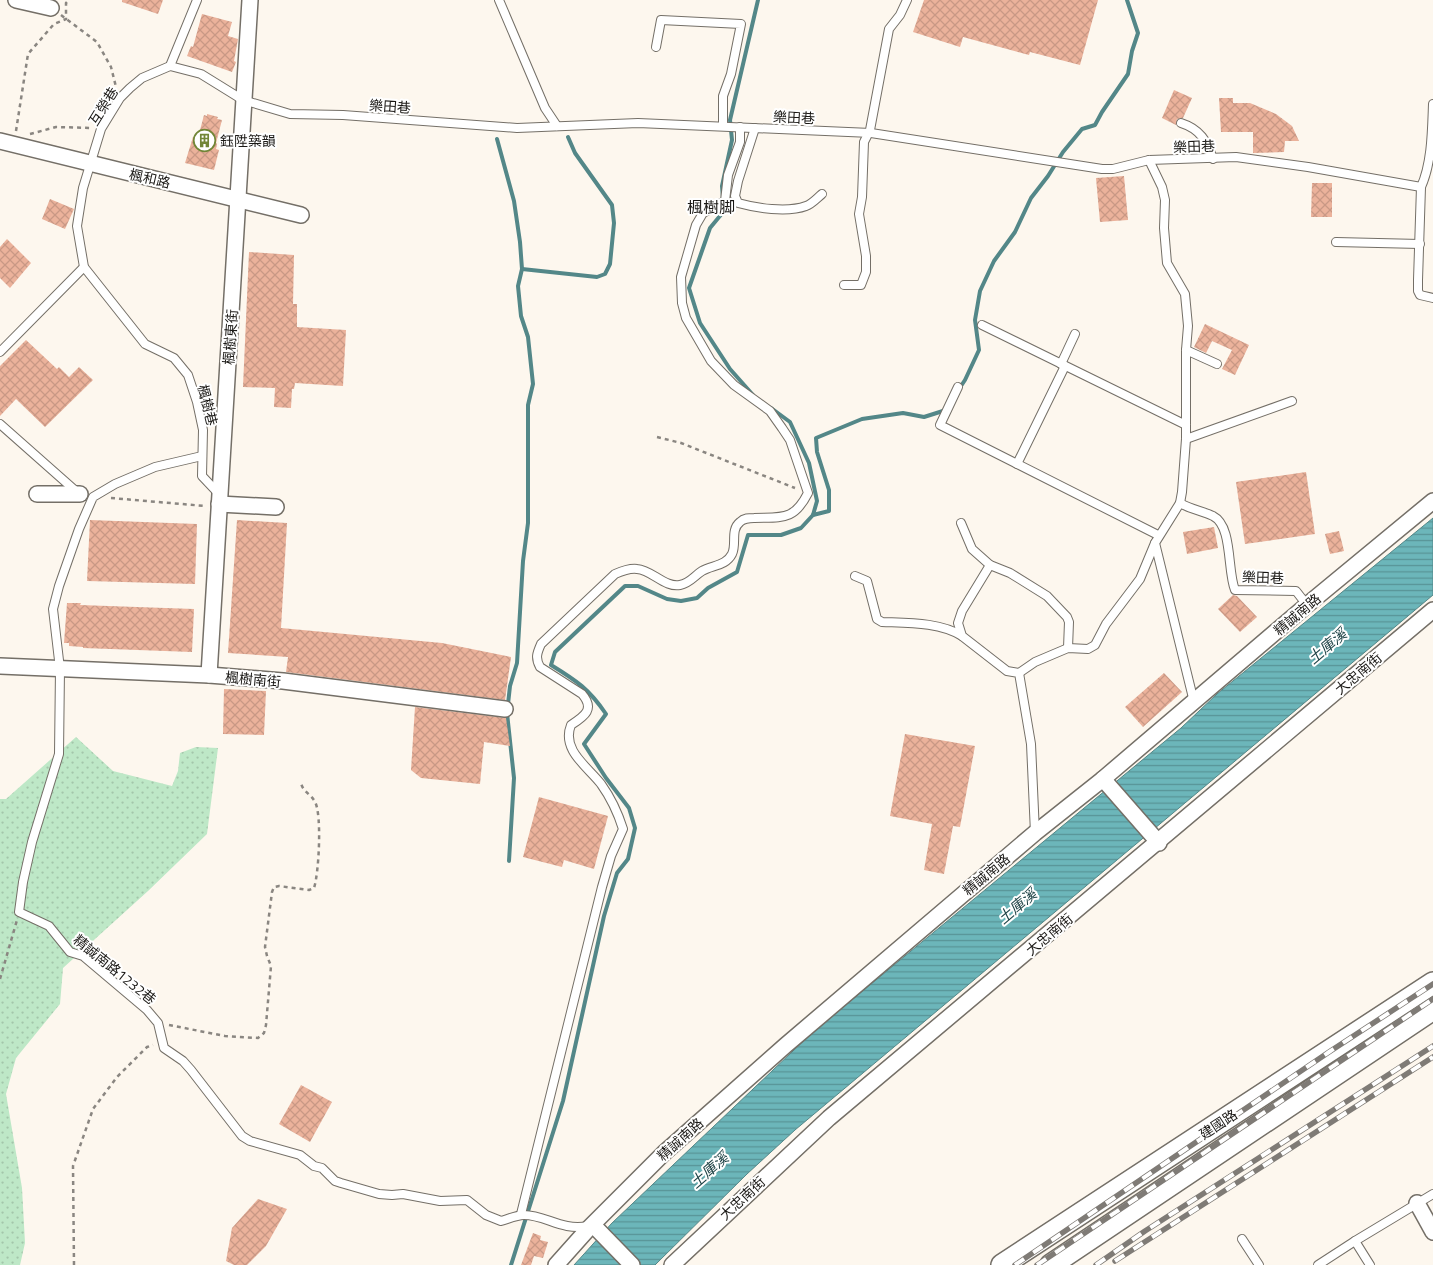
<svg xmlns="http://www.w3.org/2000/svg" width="1433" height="1265" font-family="'Titillium Web','Noto Sans TC',sans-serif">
	<defs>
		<pattern id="grass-dots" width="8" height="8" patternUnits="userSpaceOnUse" patternTransform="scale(1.25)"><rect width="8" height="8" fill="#bee8c7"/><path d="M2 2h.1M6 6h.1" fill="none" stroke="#a3c6aa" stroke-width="1.8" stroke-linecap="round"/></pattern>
		<pattern id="water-rules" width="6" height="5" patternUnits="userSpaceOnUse" patternTransform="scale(1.25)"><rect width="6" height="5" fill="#6cb6ba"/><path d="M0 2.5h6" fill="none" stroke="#589396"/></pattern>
		<pattern id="building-cross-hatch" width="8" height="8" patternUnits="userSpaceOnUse" patternTransform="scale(1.25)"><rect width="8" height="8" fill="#ebb29b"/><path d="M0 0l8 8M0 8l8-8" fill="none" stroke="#c99885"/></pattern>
	</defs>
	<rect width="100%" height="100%" fill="#fdf7ee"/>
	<polygon fill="url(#grass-dots)" points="76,737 113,771 172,786 178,771 180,753 196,747 218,748 207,834 148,891 63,968 60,1004 16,1058 6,1094 22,1188 25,1243 20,1265 0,1265 0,799 6,799"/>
	<polygon fill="url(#water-rules)" stroke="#538788" points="1433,518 1433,595 795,1130 747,1174 655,1265 574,1265 612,1223 813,1032 1181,728 1217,694"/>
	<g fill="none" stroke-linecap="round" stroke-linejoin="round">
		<g stroke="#538788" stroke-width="4">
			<polyline points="497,139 514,201 520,242 522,269 518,286 521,316 528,337 533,384 528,405 528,523 523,561 517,663 510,686 507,713 514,778 509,861"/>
			<polyline points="522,269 597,277 605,274 610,264 614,223 612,205 575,153 568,137"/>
			<polyline points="959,389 965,380 979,350 975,320 980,291 994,261 1015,232 1031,198 1048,176 1063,152 1082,129 1095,125 1102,112 1128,74 1132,51 1138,33 1127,0"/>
			<polyline points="753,395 730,369 700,323 689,288 710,228 724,211 722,186 732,140 730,120 758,0"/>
			<polyline points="813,515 829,511 829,490 817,452 816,438 862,419 903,413 924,417 946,410"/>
			<path d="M511,1265l52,-164 41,-185 13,-43 11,-14 7,-31 -6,-20 -23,-30 -22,-34 22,-30c-17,-25 -29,-33 -55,-49l4,-13 70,-66h13l29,13 14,2 16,-3 11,-10 29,-16 11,-37h33l20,-7 12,-13 4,-14 -8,-38 -19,-41 -19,-14"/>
		</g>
	</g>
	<g fill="url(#building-cross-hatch)">
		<polygon points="122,0 163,0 158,14 122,2"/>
		<polygon points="924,0 1098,0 1080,65 1030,52 1029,55 963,37 960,47 913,32"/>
		<polygon points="202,14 232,22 228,36 238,39 234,61 236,62 232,72 187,56 191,46 193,47"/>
		<polygon points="1174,90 1192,98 1183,118 1177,119 1176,125 1162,118"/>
		<polygon points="1219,98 1233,98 1233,103 1250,103 1276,114 1292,126 1299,141 1285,141 1284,152 1253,153 1253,132 1221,132"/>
		<polygon points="207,114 218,117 217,119 222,120 216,143 217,144 216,149 219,150 214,170 185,163 193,137 195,137 196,133 199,134 204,115 207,116"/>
		<polygon points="1124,176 1128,220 1100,222 1096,178"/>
		<polygon points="1312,183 1332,183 1332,217 1311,217"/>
		<polygon points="50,199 74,209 65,229 42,219"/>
		<polygon points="7,239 31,263 10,288 0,278 0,247"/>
		<polygon points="249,252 294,255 293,304 297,304 297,327 346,330 343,386 295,383 294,389 292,389 291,408 274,407 275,388 243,387"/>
		<polygon points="1205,324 1249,345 1235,375 1222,369 1232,350 1212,341 1206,353 1194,347"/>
		<polygon points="26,340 57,369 59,367 69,377 79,367 93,380 45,427 16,399 0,416 0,366"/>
		<polygon points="1306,472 1315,534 1245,544 1236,482"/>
		<polygon points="90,520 197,524 195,584 87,581"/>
		<polygon points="237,520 287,523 281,628 442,643 511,657 505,700 286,672 288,657 228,653"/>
		<polygon points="1214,527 1218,548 1187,554 1183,532"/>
		<polygon points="1339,531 1344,551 1330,554 1325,534"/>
		<polygon points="1233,595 1237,596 1257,617 1240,632 1218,609"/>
		<polygon points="67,603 81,603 80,605 194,609 192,652 83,648 83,647 69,646 69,643 64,643"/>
		<polygon points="1164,673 1182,692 1143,727 1125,707"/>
		<polygon points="224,689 266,691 264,735 223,734"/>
		<polygon points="415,707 506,718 510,746 484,742 480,784 421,778 411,770"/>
		<polygon points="905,734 975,746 960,827 953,826 944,874 924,870 932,824 890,816"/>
		<polygon points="539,797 608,816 594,869 564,860 562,867 523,857"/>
		<polygon points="301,1085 332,1102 310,1142 279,1124"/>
		<polygon points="258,1199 287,1209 266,1246 247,1265 234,1265 226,1261 232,1228"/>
		<polygon points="533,1233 541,1236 540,1240 548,1242 543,1258 534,1256 531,1265 521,1265"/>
	</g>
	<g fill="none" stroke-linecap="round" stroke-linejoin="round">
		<defs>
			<g id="service">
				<polyline points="197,0 170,66 142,78 130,88 120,98 101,129 83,188 77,226 84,267 145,344 174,358 188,375 197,402 203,430 202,476 219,494"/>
				<polyline points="499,0 545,108 557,126"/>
				<polyline points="656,47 661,20 741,24 731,74 723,96 723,126"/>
				<polyline points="170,66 201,74 243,100 290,114 343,115 517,128 638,123 871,133 1102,169 1113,169 1149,160 1236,157 1308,167 1421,187"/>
				<path d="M1433,104c-1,26 -1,59 -12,83l-3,93v11l2,4 13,3"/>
				<path d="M1181,123c19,6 26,18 32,36"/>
				<path d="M755,128l-17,53 -3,15 3,7c18,5 49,10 68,3 6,-2 11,-8 16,-12"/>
				<polyline points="1149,160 1162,187 1165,200 1164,228 1167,263 1185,294 1188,326 1186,350 1186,439 1182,492 1180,503 1155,543 1194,702"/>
				<polyline points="1336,242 1420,244"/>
				<polyline points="844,285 861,285 866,272 866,256 859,214 862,197 864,142 870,130 889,29 900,15 907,0"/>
				<polyline points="982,325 1186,425"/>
				<polyline points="1186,350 1217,364"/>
				<polyline points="0,352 84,267"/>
				<polyline points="1061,364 1075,334"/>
				<polyline points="958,387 940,425 1158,535"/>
				<polyline points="0,424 78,493"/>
				<polyline points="1186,439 1292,401"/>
				<path d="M202,456l-47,11 -40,17 -22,13 -14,32 -20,57 -6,23 7,60 -1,85 -27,88 -9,40 -4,30 30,14 21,26 13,4 64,54 11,13 6,25 19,13 8,9 51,66 8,5 50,14 14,11 8,2 13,13 6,2 38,11 13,1 11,-1 37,7 27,-1 19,15 15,6c7,-2 16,-6 23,-6 22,0 37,16 64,11"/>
				<polyline points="1017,464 1065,366"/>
				<path d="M1180,503c10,6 22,8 33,13 20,10 14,55 22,74l61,1 11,14"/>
				<polyline points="961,523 972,549 990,565 1010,573 1047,596 1067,617 1069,622 1068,648"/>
				<polyline points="990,565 962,611 958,623 962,636 1007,671 1019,673 1031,744 1035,833"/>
				<path d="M855,576l12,5 10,38 5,3c25,1 58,0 80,14"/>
				<polyline points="1019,673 1035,662 1068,648 1088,649 1095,645 1106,624 1140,579 1155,543"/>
				<path d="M521,1214l81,-327 9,-31 12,-27c-5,-16 -12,-31 -22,-45 -13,-17 -40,-34 -30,-59 14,-9 24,-16 11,-31l-42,-27c-5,-9 -3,-14 1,-23l74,-70c7,-3 15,-6 22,-5 15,1 28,19 43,16 10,-2 14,-9 22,-14 10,-6 24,-5 30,-17 5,-10 -2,-24 8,-32 4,-4 9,-4 14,-4 28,-1 40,3 54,-25l-18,-53 -8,-12 -12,-17 -36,-26 -23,-24 -25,-43 -4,-15 -1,-26 15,-52 7,-12 22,-12 3,-26 12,-33v-15"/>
				<polyline points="1242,1239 1259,1265"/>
				<polyline points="1318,1265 1355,1241"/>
				<polyline points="1370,1265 1355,1241 1433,1194"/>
			</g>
			<g id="minor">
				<polyline points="16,0 51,8"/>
				<polyline points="0,141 301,215"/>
				<polyline points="37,494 80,494"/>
				<polyline points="219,504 276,507"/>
				<polyline points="0,666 209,675 283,681 505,709"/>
				<polyline points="209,675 250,0"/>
				<polyline points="1103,779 1159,843"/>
				<polyline points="1417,1203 1433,1232"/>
				<polyline points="596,1228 632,1265"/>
				<polyline points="556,1265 589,1228 664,1153 786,1045 1035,833 1103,779 1307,605 1433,501"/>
				<polyline points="672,1265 829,1118 1433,610"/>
			</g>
			<g id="secondary">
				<polyline points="1002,1265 1433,983"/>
				<polyline points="1051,1265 1433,1009"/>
			</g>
		</defs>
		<use href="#service" stroke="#746f67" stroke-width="10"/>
		<use href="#minor" stroke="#746f67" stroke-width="18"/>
		<use href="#secondary" stroke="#746f67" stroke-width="24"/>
		<g stroke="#8a8681" stroke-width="2.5" stroke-dasharray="4 4" stroke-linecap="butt">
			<polyline points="61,15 97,42 111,67 116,87"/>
			<polyline points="16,131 28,54 54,24 66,19 66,3 69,0"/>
			<polyline points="30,134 56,127 91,128"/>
			<polyline points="657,437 681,443 795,488"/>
			<polyline points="111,498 205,506"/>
			<polyline points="0,979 17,920"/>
			<path d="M169,1025l56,11 33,2 6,-5 2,-8 5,-59 -4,-10 -2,-9 7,-55 2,-5 5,-1 30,4 5,-2c5,-15 8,-74 1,-86 -4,-8 -12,-10 -14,-19"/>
			<polyline points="74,1265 73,1166 93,1109 117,1077 147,1047 153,1045"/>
		</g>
		<use href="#service" stroke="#fff" stroke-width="8"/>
		<use href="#minor" stroke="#fff" stroke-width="15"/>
		<use href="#secondary" stroke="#fff" stroke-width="21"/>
		<defs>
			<g id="rail">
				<polyline points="1115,1261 1433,1057"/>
				<polyline points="1015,1265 1329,1052 1433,984"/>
				<polyline points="1037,1265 1433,999"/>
				<polyline points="1096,1265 1145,1231 1433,1046"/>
			</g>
		</defs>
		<use href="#rail" stroke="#7f7b76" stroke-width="5.5"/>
		<use href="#rail" stroke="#fff" stroke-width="4" stroke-dasharray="11" stroke-linecap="butt"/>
	</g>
	<defs>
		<symbol id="building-ring" viewBox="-11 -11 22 22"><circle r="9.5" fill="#fff" stroke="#728637" stroke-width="1.5"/><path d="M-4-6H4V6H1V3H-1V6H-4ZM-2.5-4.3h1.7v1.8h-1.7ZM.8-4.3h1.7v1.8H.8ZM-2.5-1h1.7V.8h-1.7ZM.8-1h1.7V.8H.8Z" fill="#728637"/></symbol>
	</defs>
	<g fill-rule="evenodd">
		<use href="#building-ring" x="192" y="128" width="25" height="25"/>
	</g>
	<g text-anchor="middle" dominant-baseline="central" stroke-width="4" stroke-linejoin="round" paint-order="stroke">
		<g font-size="14" fill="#1a1815" stroke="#fff">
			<text transform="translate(103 106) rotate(-58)">互榮巷</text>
			<text transform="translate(390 106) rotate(4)">樂田巷</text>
			<text transform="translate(794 117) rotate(3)">樂田巷</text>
			<text transform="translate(1194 146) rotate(-2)">樂田巷</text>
			<text transform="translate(150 178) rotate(13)">楓和路</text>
			<text transform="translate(230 337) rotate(-86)">楓樹東街</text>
			<text transform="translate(208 405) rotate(76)">楓樹巷</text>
			<text transform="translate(1263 577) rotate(2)">樂田巷</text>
			<text transform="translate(1297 614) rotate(-40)">精誠南路</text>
			<text transform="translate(1358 673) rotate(-40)">大忠南街</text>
			<text transform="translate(253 679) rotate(5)">楓樹南街</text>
			<text transform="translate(986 874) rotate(-40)">精誠南路</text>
			<text transform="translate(1049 934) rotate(-40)">大忠南街</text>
			<text transform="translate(115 969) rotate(39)">精誠南路1232巷</text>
			<text transform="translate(1218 1124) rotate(-33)">建國路</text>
			<text transform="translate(680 1139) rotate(-42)">精誠南路</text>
			<text transform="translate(742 1198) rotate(-43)">大忠南街</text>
		</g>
		<g font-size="14" fill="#1a1815" stroke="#fff" text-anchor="start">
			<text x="220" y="140">鈺陞築韻</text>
		</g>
		<g font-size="15" font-style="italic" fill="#1d4144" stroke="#fff">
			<text transform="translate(1327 646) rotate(-40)">土庫溪</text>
			<text transform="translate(1017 906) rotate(-40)">土庫溪</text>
			<text transform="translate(709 1170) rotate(-41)">土庫溪</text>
		</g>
		<g font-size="16" fill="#1a1815" stroke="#fff">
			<text x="711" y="207">楓樹脚</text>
		</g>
	</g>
</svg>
